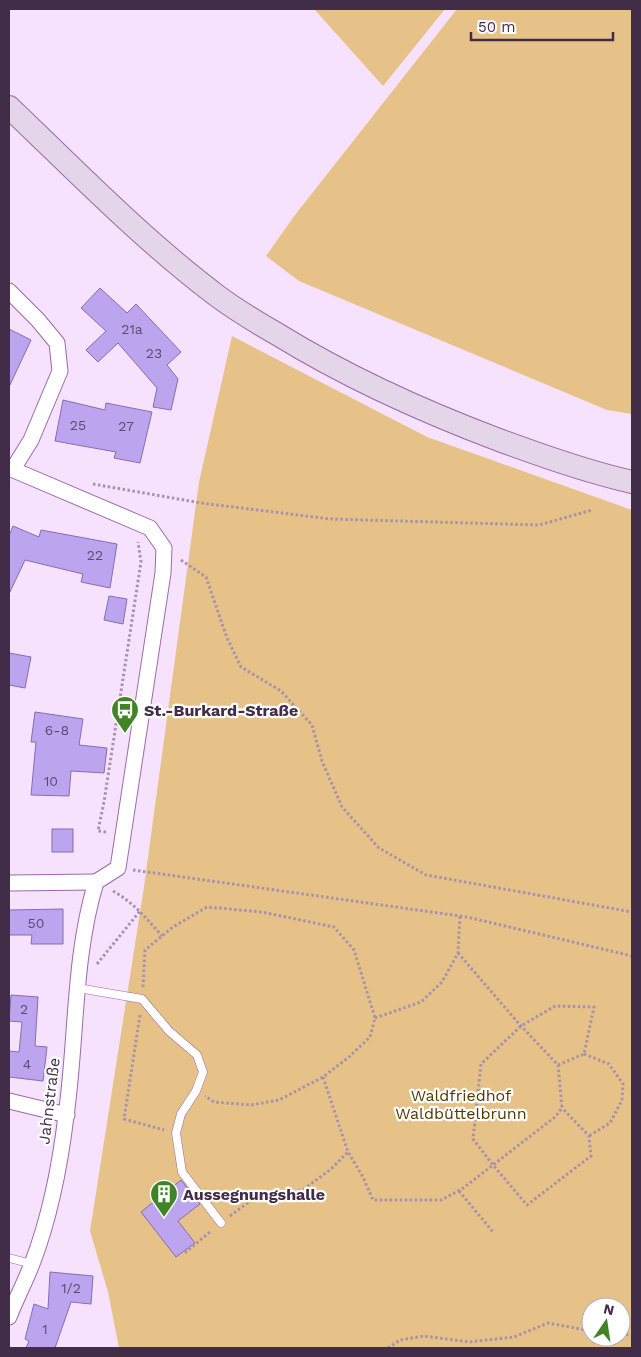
<svg xmlns="http://www.w3.org/2000/svg" width="641" height="1357" font-family="'Work Sans',sans-serif">
	<rect width="100%" height="100%" fill="#f7e2fe"/>
	<g fill="#e7c288" fill-rule="evenodd">
		<polygon points="314,9 445,9 383,86"/>
		<polygon points="457,9 632,9 632,414 607,410 299,281 266,256 295,215"/>
		<path d="M232,336l195,101 205,73v838h-513l-11,-56 -18,-61 54,-344 55,-405zM591,1307h30v30h-30z"/>
	</g>
	<g fill="#bca4ef" stroke="#846db3">
		<polygon points="100,288 127,313 136,304 181,352 167,365 178,379 171,410 153,407 157,388 118,343 98,362 86,350 106,331 81,308"/>
		<polygon points="9,329 31,340 9,387"/>
		<polygon points="63,400 105,410 106,403 152,412 140,463 114,458 116,452 55,441"/>
		<polygon points="13,526 39,537 41,530 117,544 110,588 81,582 83,574 25,560 9,594 9,536"/>
		<polygon points="109,596 127,599 123,624 104,620"/>
		<polygon points="9,653 31,657 25,688 9,685"/>
		<polygon points="35,712 83,719 79,745 107,748 104,773 71,771 69,796 31,795 36,742 31,742"/>
		<rect x="52" y="829" width="21" height="23"/>
		<polygon points="63,909 63,944 31,944 32,935 9,935 9,910"/>
		<polygon points="11,995 38,997 35,1046 47,1047 43,1081 9,1077 9,1051 19,1052 22,1022 9,1021"/>
		<polygon points="181,1180 200,1204 178,1221 195,1243 176,1257 141,1212"/>
		<polygon points="50,1272 93,1276 91,1304 71,1302 55,1348 26,1348 29,1341 25,1339 34,1304 48,1309"/>
	</g>
	<g fill="none" stroke-linecap="round" stroke-linejoin="round">
		<defs>
			<g id="service">
				<polyline points="78,988 142,999 169,1031 197,1055 203,1072 196,1091 181,1114 176,1133 182,1172 221,1223"/>
				<polyline points="9,1258 32,1264"/>
			</g>
			<g id="minor">
				<polyline points="9,291 38,320 57,343 60,371 31,440 13,469"/>
				<polyline points="9,468 150,528 164,548 163,573 118,868 96,882"/>
				<polyline points="9,883 96,882"/>
				<polyline points="9,1101 67,1115"/>
				<path d="M9,1317c7,-18 16,-35 23,-53 18,-47 28,-98 34,-148 11,-78 7,-158 30,-234"/>
			</g>
			<path id="secondary" d="M9,107c67,64 133,132 207,188 20,15 40,27 61,39 70,43 145,77 222,106 43,16 88,32 133,42"/>
		</defs>
		<use href="#service" stroke="#9a6aa8" stroke-width="9"/>
		<use href="#minor" stroke="#9a6aa8" stroke-width="17"/>
		<use href="#secondary" stroke="#9a6aa8" stroke-width="24"/>
		<g stroke="#a792ad" stroke-width="3" stroke-dasharray="2.5 2.5" stroke-linecap="butt">
			<polyline points="93,484 201,503 330,519 539,525 592,510"/>
			<polyline points="181,560 206,577 227,638 241,667 281,691 312,725 322,761 342,807 379,848 426,875 632,912"/>
			<polyline points="106,832 98,831 104,802 141,562 138,542"/>
			<polyline points="133,870 467,917 632,956"/>
			<path d="M113,891c20,11 34,28 49,45"/>
			<polyline points="97,964 140,911"/>
			<polyline points="143,987 145,950 173,927 207,907 262,912 334,927 354,950 375,1018 370,1037 349,1057 323,1077 279,1100 251,1105 214,1102 205,1096"/>
			<polyline points="140,1015 124,1119 164,1130"/>
			<polyline points="375,1018 421,1002 442,982 458,953 460,916"/>
			<polyline points="584,1054 609,1064 623,1084 622,1100 610,1123 589,1136"/>
			<polyline points="558,1065 584,1054 594,1007 555,1006 521,1026 481,1064 473,1139 493,1165 527,1205 591,1156 589,1136 562,1108"/>
			<polyline points="323,1077 348,1152 363,1177 373,1200 441,1200 462,1189 555,1117 562,1108 558,1065 521,1026 458,953"/>
			<polyline points="459,1191 493,1232"/>
			<polyline points="230,1216 253,1199 277,1197 304,1189 331,1169 348,1152"/>
			<polyline points="185,1251 186,1252 211,1231"/>
			<polyline points="621,1334 632,1335"/>
			<polyline points="388,1348 400,1340 424,1336 469,1342 514,1337 548,1323 591,1331"/>
		</g>
		<use href="#service" stroke="#fff" stroke-width="8"/>
		<use href="#minor" stroke="#fff" stroke-width="15"/>
		<use href="#secondary" stroke="#e4d5e9" stroke-width="22"/>
	</g>
	<defs>
		<symbol id="bus-pin" viewBox="-11 -11 22 30"><path d="M0 17L-7.5 6A9.5 9.5 0 1 1 7.5 6Z" fill="#418427" stroke="#fff"/><path d="M-5-6H5V4H4V6H2V4H-2V6H-4V4H-5ZM-3.5-4V0h7V-4ZM-3.5 1.2v1.5H-2V1.2ZM2 1.2v1.5H3.5V1.2Z" fill="#fff"/></symbol>
		<symbol id="building-pin" viewBox="-11 -11 22 30"><path d="M0 17L-7.5 6A9.5 9.5 0 1 1 7.5 6Z" fill="#418427" stroke="#fff"/><path d="M-4-6H4V6H1V3H-1V6H-4ZM-2.5-4.3h1.7v1.8h-1.7ZM.8-4.3h1.7v1.8H.8ZM-2.5-1h1.7V.8h-1.7ZM.8-1h1.7V.8H.8Z" fill="#fff"/></symbol>
	</defs>
	<g fill-rule="evenodd">
		<use href="#bus-pin" x="109" y="694" width="32" height="43"/>
		<use href="#building-pin" x="148" y="1178" width="32" height="43"/>
	</g>
	<g text-anchor="middle" dominant-baseline="central" stroke-width="4.5" stroke-linejoin="round" paint-order="stroke">
		<g font-size="14" fill="#604b72">
			<text x="132" y="329">21a</text>
			<text x="154" y="353">23</text>
			<text x="78" y="425">25</text>
			<text x="126" y="426">27</text>
			<text x="95" y="555">22</text>
			<text x="57" y="730">6-8</text>
			<text x="51" y="781">10</text>
			<text x="36" y="923">50</text>
			<text x="24" y="1009">2</text>
			<text x="27" y="1064">4</text>
			<text x="71" y="1288">1/2</text>
			<text x="45" y="1329">1</text>
		</g>
		<g font-size="16" font-weight="bold" fill="#422d48" stroke="#fff" text-anchor="start">
			<text x="144" y="710">St.-Burkard-Straße</text>
			<text x="183" y="1194">Aussegnungshalle</text>
		</g>
		<g font-size="16" fill="#523802" stroke="#fff">
			<text x="461" y="1095">Waldfriedhof<tspan x="461" dy="18">Waldbüttelbrunn</tspan></text>
		</g>
		<g font-size="16" fill="#422d48" stroke="#fff">
			<text transform="translate(49 1101) rotate(-83)">Jahnstraße</text>
		</g>
	</g>
	<rect width="641" height="1357" fill="none" stroke="#422d48" stroke-width="20"/>
	<g transform="translate(606 1322) rotate(13)"><circle r="24" fill="#ffffff" stroke="#b3abb6"/>
	<path d="M0-4L9 19L0 12L-9 19Z" fill="#418427"/>
	<text y="-8" font-size="14" font-weight="bold" text-anchor="middle" fill="#422d48">N</text>
	</g>
	<path d="M471 32v8h142v-8" fill="none" stroke="#422d48" stroke-width="2.5"/>
	<text x="478" y="32" font-size="15" fill="#422d48" stroke="#ffffff" stroke-width="4" paint-order="stroke">50 m</text>
</svg>
